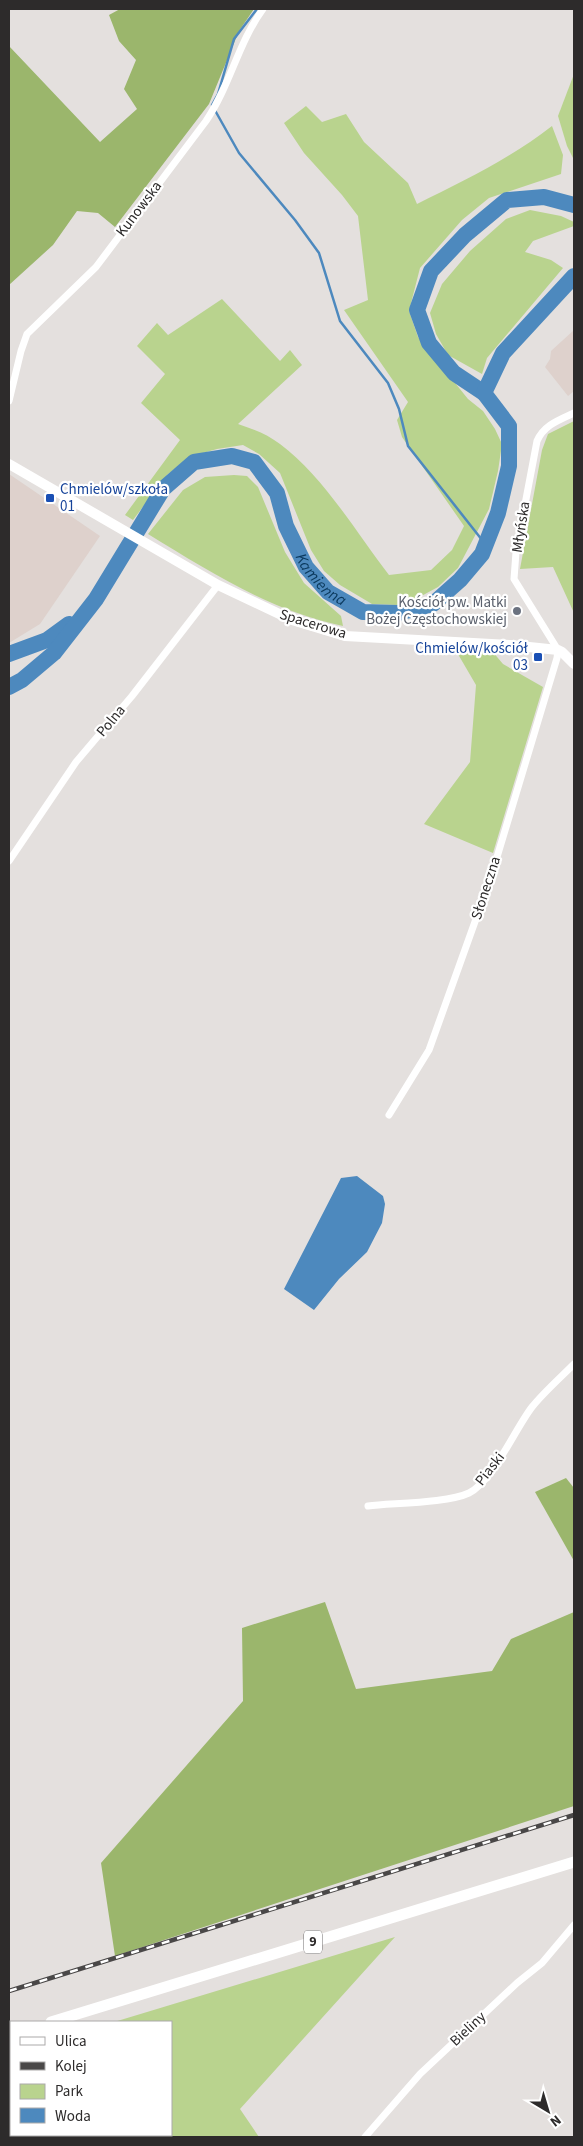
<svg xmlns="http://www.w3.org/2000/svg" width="583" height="2146" font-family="'Source Sans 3',sans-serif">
	<rect width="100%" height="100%" fill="#e4e0de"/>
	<g fill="#ded1cc">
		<polygon points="574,330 574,391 568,396 545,367 550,359 551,351"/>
		<polygon points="9,474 100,536 40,624 9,643"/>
	</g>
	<g fill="#b9d38e">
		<polygon points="574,74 574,160 567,146 558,116"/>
		<path d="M306,106l16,16 24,-8 18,28 44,41 9,21c47,-23 94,-46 135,-78l11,29 -2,19 -72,24 -27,22 -42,48 -11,43 9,26 50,62 15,12 12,18 7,15 -4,27 -9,38 -31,59 -20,19 -24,13 -17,5 -25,-1 -32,-19 -16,-14 -13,-21 -31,-77 -21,-19 -16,-9 -26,4 -28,8 -22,18 -34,45 -8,-5 55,-75 -39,-37 24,-29 -28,-28 20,-23 11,12 54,-36 58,62 10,-11 12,15 -64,59c15,5 29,10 42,20 43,32 76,88 109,131l42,-5 21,-20 12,-24 -62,-89 -5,-17 11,-18 -64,-92 24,-10 -10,-84 -16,-21 -38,-42 -20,-30z"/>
		<polygon points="530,210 561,216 574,222 574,226 533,241 525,252 551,260 563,268 487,358 482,374 448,355 436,334 430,313 442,284 470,251 506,219"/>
		<polygon points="574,421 574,613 553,567 520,569 542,450 548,434"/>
		<path d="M234,475l13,1 11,11 27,65 19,31 37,33 2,10c-72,-15 -133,-54 -195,-92l35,-44 22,-13z"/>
		<polygon points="455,649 492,651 503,664 543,687 493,853 424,824 470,762 476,685"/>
		<polygon points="395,1937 240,2109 259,2137 9,2137 9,2054 11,2054 11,2135 171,2135 171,2022 114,2022"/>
	</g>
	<g fill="#9bb66c">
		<polygon points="120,9 254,9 239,31 209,104 115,227 98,213 77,211 53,245 9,285 9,46 100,142 137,109 124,89 136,60 119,41 109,15"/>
		<polygon points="566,1478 574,1488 574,1561 535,1492"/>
		<polygon points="325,1602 356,1689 492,1671 511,1639 574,1612 574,1806 115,1956 101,1863 243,1701 242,1628"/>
	</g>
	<polygon fill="#4d89be" points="357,1176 383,1196 385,1204 382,1223 367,1252 339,1279 314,1310 284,1289 341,1178"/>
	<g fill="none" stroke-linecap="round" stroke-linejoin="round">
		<g stroke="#4d89be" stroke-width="2.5">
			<polyline points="257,9 234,39 218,94 212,105 239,153 295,220 319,253 340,321 388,383 399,409 408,446 486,545"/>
			<polyline points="13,2137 15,2135"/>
		</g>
		<g stroke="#4d89be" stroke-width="16">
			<polyline points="484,393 454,373 429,343 417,310 431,271 465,235 507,200 544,197 574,205"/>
			<polyline points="9,654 47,640 69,624"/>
			<path id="s1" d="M9,687l13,-7 32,-27 42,-54 67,-110 31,-27 38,-6 22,6 23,31 9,33 20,41 22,25 35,20 35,1 35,-9 27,-24 22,-26 16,-41 11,-47v-40l-25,-33 19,-40 71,-77"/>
		</g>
		<g stroke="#fff" stroke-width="7">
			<path d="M9,401l12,-50 6,-17 69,-67 110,-146c24,-35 32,-78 57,-112"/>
			<polyline points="9,861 76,762 132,696 218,585"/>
			<path d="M389,1115l40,-65 62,-173 66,-219 1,-8 -44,-71 2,-27 21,-111c7,-16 22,-21 37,-28"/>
			<path d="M368,1506c25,-3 80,-3 101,-13 24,-12 46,-64 63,-86 12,-15 28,-29 42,-43"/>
			<polyline points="365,2137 420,2074 517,1983 542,1963 574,1925"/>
		</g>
		<polyline stroke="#fff" stroke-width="10" points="9,464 218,585 292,620 345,636 510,645 558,650 562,652 574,664"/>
		<g stroke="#fff" stroke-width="11">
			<polyline points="51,2022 574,1862"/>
			<polyline points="9,2035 11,2034"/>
		</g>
		<defs>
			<polyline id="rail" points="9,1991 574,1815"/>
		</defs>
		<use href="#rail" stroke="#4a4848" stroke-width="4.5"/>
		<use href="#rail" stroke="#fff" stroke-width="2.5" stroke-dasharray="8" stroke-linecap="butt"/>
	</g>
	<g fill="#1a4fb4" stroke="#fff" stroke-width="2">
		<rect x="45" y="493" width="10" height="10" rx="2.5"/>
		<rect x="533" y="652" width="10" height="10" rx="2.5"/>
	</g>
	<circle fill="#6b7280" stroke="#fff" stroke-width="2" cx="517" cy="611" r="5"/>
	<g text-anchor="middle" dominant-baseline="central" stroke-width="4.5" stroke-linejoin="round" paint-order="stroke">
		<rect fill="#fff" stroke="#6c6b6b" stroke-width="1" x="304" y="1930.5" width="18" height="23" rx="4"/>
		<g font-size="14" font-weight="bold" fill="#2d2b2b">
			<text x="313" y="1942">9</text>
		</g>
		<g font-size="15" fill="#2d2b2b" stroke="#fff">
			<text transform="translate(139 209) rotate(-53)">Kunowska</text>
			<text transform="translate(521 527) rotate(-81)">Młyńska</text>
			<text transform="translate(313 624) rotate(17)">Spacerowa</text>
			<text transform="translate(111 721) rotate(-50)">Polna</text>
			<text transform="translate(486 888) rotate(-72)">Słoneczna</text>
			<text transform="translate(490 1469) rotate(-52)">Piaski</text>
			<text transform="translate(468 2029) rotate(-43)">Bieliny</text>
		</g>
		<g font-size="15" fill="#164399" stroke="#fff" text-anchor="start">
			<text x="60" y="489">Chmielów/szkoła<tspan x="60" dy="17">01</tspan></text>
			<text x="528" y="648" text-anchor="end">Chmielów/kościół<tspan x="528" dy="17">03</tspan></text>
		</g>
		<g font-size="15" fill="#5b616d" stroke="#fff" text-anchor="end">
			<text x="507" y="602">Kościół pw. Matki<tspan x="507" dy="17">Bożej Częstochowskiej</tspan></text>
		</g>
		<g font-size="16" font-style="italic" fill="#0b395d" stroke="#fff">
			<text stroke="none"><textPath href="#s1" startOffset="494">Kamienna</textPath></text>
		</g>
	</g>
	<rect width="583" height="2146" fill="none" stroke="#2d2b2b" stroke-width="20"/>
	<rect x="10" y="2021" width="162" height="115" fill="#ffffff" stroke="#abaaaa"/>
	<rect x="20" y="2037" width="25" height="8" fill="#ffffff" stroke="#abaaaa"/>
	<text x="55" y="2046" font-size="15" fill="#2d2b2b">Ulica</text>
	<rect x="20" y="2062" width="25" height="8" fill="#4a4848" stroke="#abaaaa"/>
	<text x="55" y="2071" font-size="15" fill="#2d2b2b">Kolej</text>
	<rect x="20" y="2084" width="25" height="15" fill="#b9d38e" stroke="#abaaaa"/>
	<text x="55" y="2096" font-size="15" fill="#2d2b2b">Park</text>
	<rect x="20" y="2108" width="25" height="15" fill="#4d89be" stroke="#abaaaa"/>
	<text x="55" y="2121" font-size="15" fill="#2d2b2b">Woda</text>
	<g transform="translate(548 2111) rotate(142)" stroke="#ffffff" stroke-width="4" paint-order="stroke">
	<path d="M0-4L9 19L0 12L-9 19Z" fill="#2d2b2b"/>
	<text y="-8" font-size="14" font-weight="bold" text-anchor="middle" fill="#2d2b2b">N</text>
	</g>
</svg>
